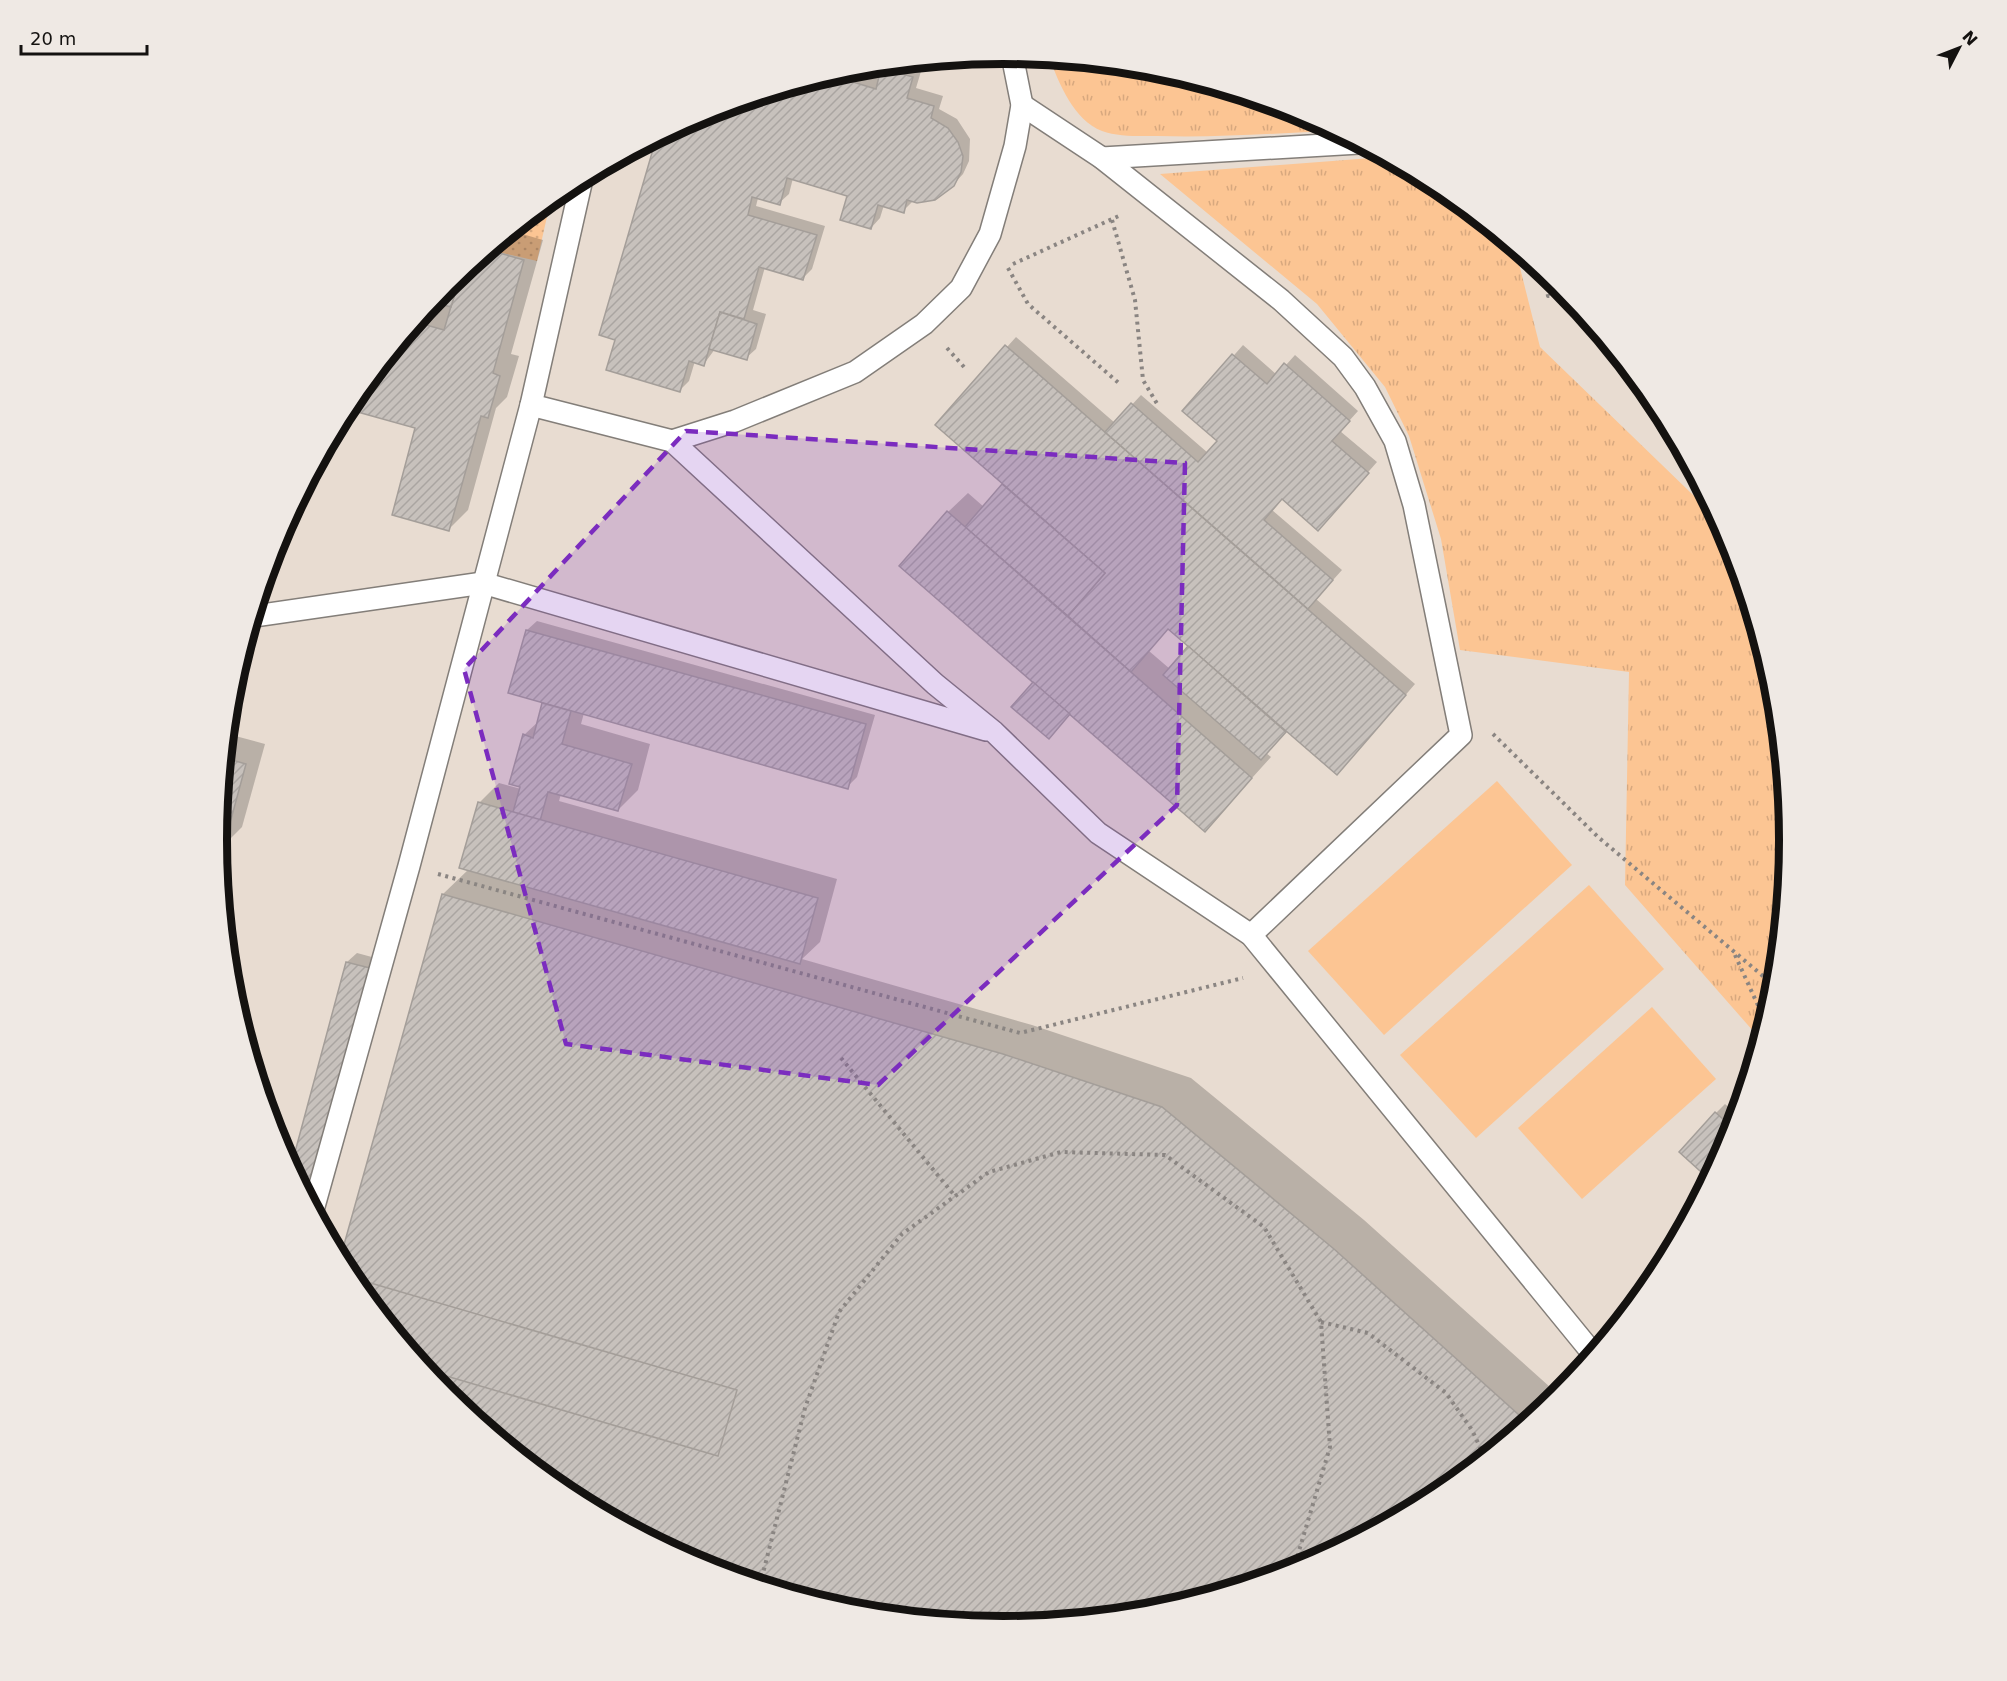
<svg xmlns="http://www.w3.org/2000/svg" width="2007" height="1681" font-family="'DejaVu Sans',sans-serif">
	<defs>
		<pattern id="grass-tufts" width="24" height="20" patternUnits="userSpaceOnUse" patternTransform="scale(1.5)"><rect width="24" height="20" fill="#fcc593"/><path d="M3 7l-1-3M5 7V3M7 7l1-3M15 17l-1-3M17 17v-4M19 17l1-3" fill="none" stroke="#d7a87e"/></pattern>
		<pattern id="garden-dots" width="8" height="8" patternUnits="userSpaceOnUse" patternTransform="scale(1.5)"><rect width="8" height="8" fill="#fcc593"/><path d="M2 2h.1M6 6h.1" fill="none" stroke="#d7a87e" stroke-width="1.8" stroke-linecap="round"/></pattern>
		<pattern id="building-hatch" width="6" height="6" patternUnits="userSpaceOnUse" patternTransform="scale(1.5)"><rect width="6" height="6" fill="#c7c1bc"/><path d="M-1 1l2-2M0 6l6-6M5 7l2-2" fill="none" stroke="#aaa5a1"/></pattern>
	</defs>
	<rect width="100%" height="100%" fill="#efe9e4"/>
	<circle fill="#e8dcd1" cx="1005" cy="837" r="782"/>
	<g fill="url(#grass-tufts)">
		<path d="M1050,59l107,10 148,45 31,17c-60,2 -119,7 -179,5 -17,0 -39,1 -55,-5 -28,-11 -43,-47 -52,-72z"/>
		<polygon points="1385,157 1441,187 1515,248 1540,347 1720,521 1730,540 1775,687 1790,841 1775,994 1761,1040 1625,885 1629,672 1460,650 1441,539 1409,436 1385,387 1317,304 1160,174"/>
	</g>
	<polygon fill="url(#garden-dots)" points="551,199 537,261 489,250"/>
	<g fill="#fcc593">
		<polygon points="1497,781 1572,865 1384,1035 1308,951"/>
		<polygon points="1589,885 1664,969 1476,1138 1400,1055"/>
		<polygon points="1652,1007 1716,1079 1582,1199 1518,1128"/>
	</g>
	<g fill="#0003" fill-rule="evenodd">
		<polygon points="907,63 922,68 916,88 943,96 939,109 957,119 970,139 969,161 963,174 953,185 913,201 903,211 884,205 880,218 871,228 849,195 793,178 789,194 779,203 758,198 756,206 825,226 812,269 803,278 765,267 753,310 766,314 756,349 746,358 715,349 704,364 695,361 689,381 679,391 617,338 657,140 654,140 703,114 850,69 880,78 885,66"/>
		<polygon points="512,231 543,240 511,354 519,356 507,397 496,408 468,510 449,529 417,427 347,408 433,302 435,303 435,300 448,284"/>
		<path d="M1016,337l99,86 26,-28 67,58 11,-13 -34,-29 58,-66 34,30 18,-20 63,56 -18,20 37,31 -50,57 -45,-21 -10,12 70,60 -26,29 99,85 -69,80 -59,-33 -21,22 5,4 -66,73 -170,-148 -87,-170 20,-19 16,14 21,-23 -68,-59zM1169,627l21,19 -20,23 -21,-18z"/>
		<polygon points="537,621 875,715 857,777 847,787 584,713 581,724 650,744 638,790 618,810 561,794 559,801 837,879 820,942 802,959 1032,1025 1191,1078 1364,1220 1560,1396 1440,1495 1304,1567 1157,1612 1003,1627 850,1612 702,1567 566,1494 447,1396 349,1277 341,1261 443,894 469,869 479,803 499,783 521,789 524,735 540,720 546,702 510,692 527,630"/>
		<polygon points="228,734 265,744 242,827 222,847 218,846 217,840"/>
		<polygon points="357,953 383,960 315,1213 292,1169 347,962"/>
		<polygon points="1725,1104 1738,1115 1730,1142 1710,1178 1716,1113"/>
	</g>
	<g fill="url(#building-hatch)" stroke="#a49e99" stroke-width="1.5">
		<polygon points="881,68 913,77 907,98 934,106 931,118 948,128 958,142 963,156 961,172 954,186 935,200 917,203 907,200 904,213 878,205 871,229 840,220 847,196 787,178 780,205 752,197 748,215 817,235 803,280 759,267 744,319 720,312 704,366 689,361 680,392 606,370 615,340 599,335 656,139 703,114 830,75 876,89"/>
		<polygon points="489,250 524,260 493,373 500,376 488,418 481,416 449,531 392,515 415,428 347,409 416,322 444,330 461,273"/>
		<polygon points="461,273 451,307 433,302 448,284"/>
		<polygon points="1550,276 1560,285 1563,289 1552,291"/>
		<polygon points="720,312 757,324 747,360 709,349"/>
		<polygon points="1005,345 1406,695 1337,775 1168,629 1131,672 1068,616 1105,573 935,425"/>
		<polygon points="1232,354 1267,384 1284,363 1350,421 1332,441 1369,473 1318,531 1282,499 1264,520 1333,580 1308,609 1105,432 1131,403 1198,462 1217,441 1182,411"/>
		<polygon points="1002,484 1105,573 1068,616 965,527"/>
		<polygon points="947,511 1252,778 1205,832 899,566"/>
		<polygon points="526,630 866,724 848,789 508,693"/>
		<polygon points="1188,646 1286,732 1261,760 1163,675"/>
		<polygon points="1033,682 1070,714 1049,739 1011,707"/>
		<polygon points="542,703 571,711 562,744 632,764 618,811 548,792 540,821 513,812 520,787 509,784 523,734 533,738"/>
		<polygon points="225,758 246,764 223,849 218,847 217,840"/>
		<polygon points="478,802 818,898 800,964 459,868"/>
		<polygon points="442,894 1003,1054 1162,1107 1334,1249 1528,1423 1440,1495 1304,1567 1157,1612 1003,1627 850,1612 702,1567 566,1494 447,1396 349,1277 340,1259"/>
		<polygon points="346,962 374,969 311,1205 291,1167"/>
		<polygon points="1715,1112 1734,1129 1710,1180 1679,1152"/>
		<polygon points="350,1277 737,1390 718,1456 426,1370"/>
	</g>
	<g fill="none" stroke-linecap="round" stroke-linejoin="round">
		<defs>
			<g id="service">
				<polyline points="1022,105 1102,158 1281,300 1343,357 1365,387 1395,441 1414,505 1461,735 1251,935"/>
				<polyline points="1102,158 1359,143"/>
				<polyline points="531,405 672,441 935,684 994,732 1098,833 1251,935 1594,1355"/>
				<polyline points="672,441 735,421 855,372 924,324 961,288 990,234 1015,146 1022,105 1012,55"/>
				<polyline points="254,616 483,583 986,730"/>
				<polyline points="313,1210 409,866 531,405 582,179"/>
			</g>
		</defs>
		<use href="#service" stroke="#837e79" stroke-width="24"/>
		<g stroke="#8a8582" stroke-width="4" stroke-dasharray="3 4.5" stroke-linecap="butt">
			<polyline points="529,217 541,221"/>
			<polyline points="1112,220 1135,300 1143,380 1159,407"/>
			<polyline points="1013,264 1121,215"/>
			<polyline points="1008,268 1028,304 1121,385"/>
			<polyline points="1544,272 1548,296 1566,293"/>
			<polyline points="947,348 964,367"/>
			<polyline points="1493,734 1598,837 1776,987"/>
			<polyline points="438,874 1020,1033 1243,978"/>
			<polyline points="1735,955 1766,1023"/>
			<polyline points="841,1058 955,1196"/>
			<polyline points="1321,1322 1368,1333 1446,1393 1472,1430 1485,1458"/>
			<polyline points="760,1585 805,1408 839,1312 902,1234 989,1172 1061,1152 1165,1155 1264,1227 1321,1322 1330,1447 1293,1571"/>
		</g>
		<use href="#service" stroke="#fff" stroke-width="21"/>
	</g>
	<path fill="#7b2cbf" fill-opacity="0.2" stroke="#7b2cbf" stroke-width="4.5" stroke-dasharray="12 8" stroke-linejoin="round" d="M686,431l499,32 -8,342 -299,280 -312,-41 -102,-375z"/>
	<path d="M0 0H2007V1681H0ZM227 840a776 776 0 1 1 1552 0a776 776 0 1 1-1552 0Z" fill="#efe9e4" fill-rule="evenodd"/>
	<path fill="none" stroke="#141210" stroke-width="8" d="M227 840a776 776 0 1 1 1552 0a776 776 0 1 1-1552 0Z"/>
	<g transform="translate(1959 48) rotate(48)" stroke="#efe9e4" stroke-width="4.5" paint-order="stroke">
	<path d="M0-4.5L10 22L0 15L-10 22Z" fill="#141210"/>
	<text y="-9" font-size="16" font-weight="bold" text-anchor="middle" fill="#141210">N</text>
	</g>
	<path d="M21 45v9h126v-9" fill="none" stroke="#141210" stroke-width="3"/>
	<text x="30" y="45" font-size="18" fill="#141210" stroke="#efe9e4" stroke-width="4.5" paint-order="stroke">20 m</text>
</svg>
